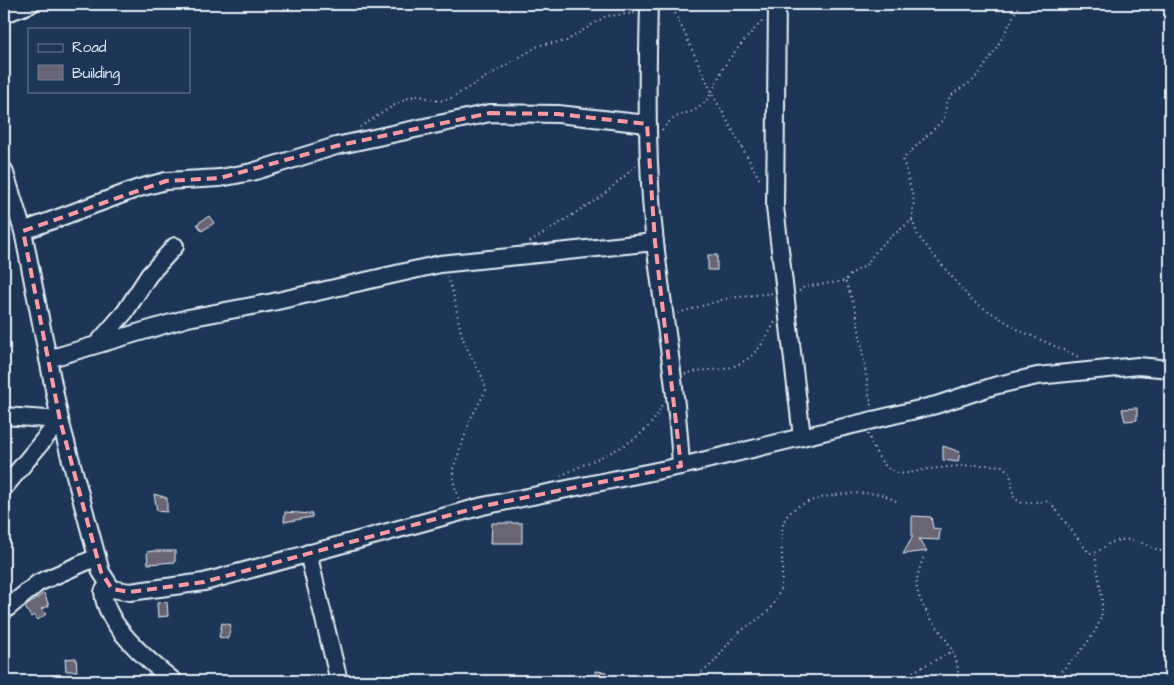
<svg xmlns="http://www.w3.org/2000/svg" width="1174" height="685" font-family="'Architects Daughter',sans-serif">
	<rect width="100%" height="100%" fill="#1d3557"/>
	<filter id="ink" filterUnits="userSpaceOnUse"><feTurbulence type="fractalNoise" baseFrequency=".02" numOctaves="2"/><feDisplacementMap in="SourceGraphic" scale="10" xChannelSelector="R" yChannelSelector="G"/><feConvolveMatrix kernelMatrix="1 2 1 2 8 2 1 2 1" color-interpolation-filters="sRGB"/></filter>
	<g filter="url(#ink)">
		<g fill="#696574" stroke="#e8f1f8">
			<polygon points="209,216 214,223 202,231 197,224"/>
			<rect x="708" y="255" width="9" height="15"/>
			<polygon points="1137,408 1137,420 1125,421 1122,409"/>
			<polygon points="943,446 960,452 958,462 943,460"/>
			<polygon points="154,494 167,498 167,512 157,511"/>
			<polygon points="285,512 312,514 312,517 284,522"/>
			<polygon points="912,516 931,517 933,528 940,529 939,540 919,539 927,551 903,554 912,538"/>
			<polygon points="492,523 522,523 522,543 491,543"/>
			<polygon points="153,551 175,551 175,562 148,564 147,552"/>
			<polygon points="44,593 49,606 41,609 46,614 38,620 34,615 31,617 25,607"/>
			<polygon points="167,602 168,616 158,617 157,603"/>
			<polygon points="222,623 231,625 228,639 219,637"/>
			<polygon points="76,658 77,671 66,671 65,659"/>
			<polygon points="595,671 606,672 606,681 595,681"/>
		</g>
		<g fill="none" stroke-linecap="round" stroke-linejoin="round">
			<defs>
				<g id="minor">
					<path d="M649,4c-2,80 -3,160 6,239 9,75 22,148 26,223"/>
					<polyline points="777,4 775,207 802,437"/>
					<polyline points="4,14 31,4"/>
					<polyline points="4,170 23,231 60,420 97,557 101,572 112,589 130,592 204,582 483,506 681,466 936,405 994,386 1037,376 1138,366 1170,369"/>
					<polyline points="23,231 139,188 166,181 220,178 252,172 336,146 490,113 558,114 647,124"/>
					<polyline points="97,344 125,312 149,275 175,246"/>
					<polyline points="48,359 188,318 273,302 440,264 655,242"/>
					<polyline points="4,416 60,420"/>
					<polyline points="4,488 60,420"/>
					<polyline points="308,553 339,681"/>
					<path d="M108,584l-5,8c3,34 45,69 71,89"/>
					<polyline points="4,611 38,583 97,557"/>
				</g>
			</defs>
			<use href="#minor" stroke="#e8f1f8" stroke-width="20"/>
			<g stroke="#e8f1f8" stroke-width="2" stroke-dasharray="1 4" stroke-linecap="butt">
				<polyline points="671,4 713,95 761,182"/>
				<path d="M360,127c11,-7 46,-31 56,-31 15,0 17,9 35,2l89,-53 26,-4 40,-25 30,-3"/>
				<path d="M662,130c17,-22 27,-12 41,-26 10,-9 14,-25 21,-37 4,-8 32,-41 40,-47"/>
				<polyline points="912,220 918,236 971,300 1019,330 1081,358"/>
				<polyline points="530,242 602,196 636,166"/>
				<path d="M447,277c10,20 9,43 17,64 6,17 19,31 22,49l-15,28 -18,51 1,15 5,15"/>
				<polyline points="846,282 856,311 871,406"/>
				<path d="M799,291l5,-4 41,-6 7,-8 13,-7 15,-20 32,-26 2,-19 -11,-42 40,-39c4,-7 1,-14 6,-21 6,-10 20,-13 27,-22 14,-15 35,-54 43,-73"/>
				<polyline points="678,313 729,298 773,293"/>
				<path d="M685,374c13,-5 25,-3 38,-5 28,-5 40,-24 52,-47"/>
				<path d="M868,434c5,13 14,36 30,39 9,2 21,-3 31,-4 23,-2 50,-6 73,-3l8,7 4,25 8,5 27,-2 40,52c11,1 14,-8 24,-11 22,-8 37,7 57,12"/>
				<path d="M561,476c33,-19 87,-31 101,-72"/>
				<path d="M923,558c-3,10 -9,24 -5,35 9,32 43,49 40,88"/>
				<path d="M658,681c12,-6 28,-2 41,-8 17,-7 24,-26 37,-38 12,-11 29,-17 38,-32 15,-23 4,-52 9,-78 6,-30 72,-34 96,-31 6,1 12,5 17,7"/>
				<polyline points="895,681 953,651"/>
				<path d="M1050,681c17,-14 45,-42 51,-64 4,-15 -4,-46 -6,-62"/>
			</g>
			<use href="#minor" stroke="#1d3557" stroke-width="16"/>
		</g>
	</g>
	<path fill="none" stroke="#ff9aa2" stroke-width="4" stroke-dasharray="10 6" stroke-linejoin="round" d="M490,113l68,1 89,10 8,118 26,224 -198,40 -279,76 -74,10 -18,-3 -11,-17 -41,-152 -37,-189 143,-50 54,-3 116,-32z"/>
	<rect width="1174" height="685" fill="none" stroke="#1d3557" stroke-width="20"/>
	<rect x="10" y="10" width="1154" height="665" fill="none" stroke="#e8f1f8" stroke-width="2" filter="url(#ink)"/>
	<rect x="28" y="28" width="162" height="65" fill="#1d3557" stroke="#6e8097"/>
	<rect x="38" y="44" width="25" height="8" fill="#1d3557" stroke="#6e8097"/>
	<text x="72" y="52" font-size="15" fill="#e8f1f8">Road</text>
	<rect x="38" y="65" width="25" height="15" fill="#696574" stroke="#6e8097"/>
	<text x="72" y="78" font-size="15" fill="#e8f1f8">Building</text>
</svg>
